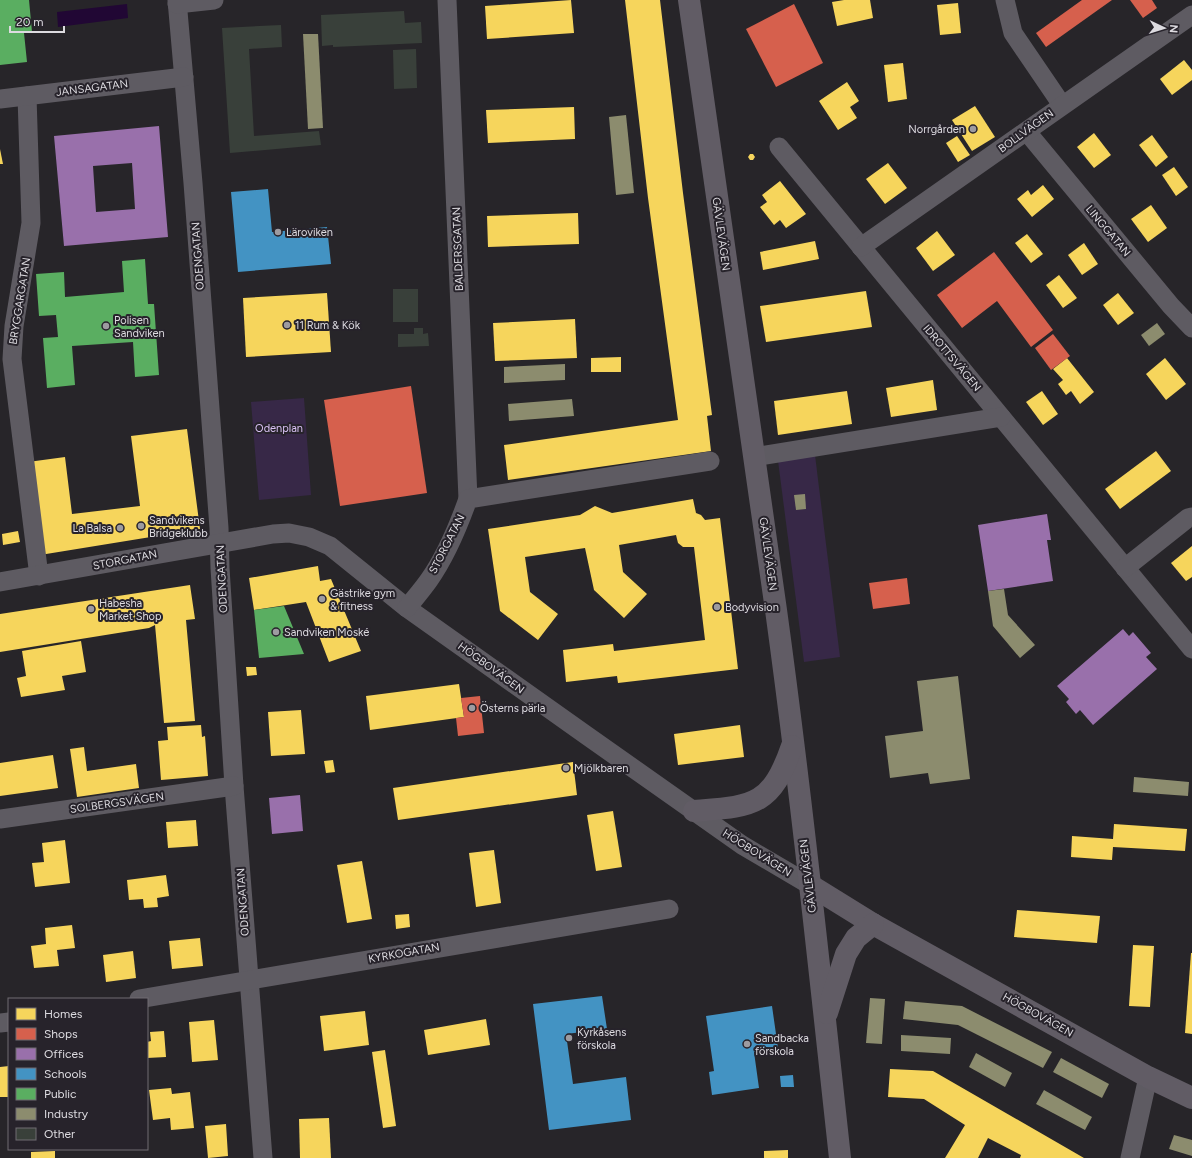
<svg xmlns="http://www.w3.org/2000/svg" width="1192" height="1158" font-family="Figtree,sans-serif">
	<rect width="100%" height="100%" fill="#272529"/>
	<g fill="#372847">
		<polygon points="304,398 311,495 259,500 251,402"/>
		<polygon points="814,447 840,657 804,662 777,453"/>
	</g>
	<polygon fill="#210734" points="127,4 128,18 58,27 57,12"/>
	<g fill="#f6d55c">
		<polygon points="571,0 574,33 487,39 485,6"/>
		<polygon points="625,0 660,0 683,193 712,415 707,416 711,451 508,480 504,445 678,420 648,198"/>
		<polygon points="844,0 870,0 873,18 837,26 832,2"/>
		<polygon points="958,3 961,33 940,35 937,5"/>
		<polygon points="1184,60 1192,70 1192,80 1172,95 1160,79"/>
		<polygon points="903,63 907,99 888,102 884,65"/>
		<polygon points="847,82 859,101 850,107 857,118 838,130 819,101"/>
		<polygon points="975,106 995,137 972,151 952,120"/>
		<polygon points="574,107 575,139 488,143 486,110"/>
		<polygon points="1094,133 1111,155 1094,168 1077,147"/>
		<polygon points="1152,135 1168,157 1156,167 1139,145"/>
		<polygon points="957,136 970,155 958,162 946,143"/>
		<polygon points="0,149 3,164 0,164"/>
		<polygon points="750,154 753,154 755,157 753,160 750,160 748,157"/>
		<polygon points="888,163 907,188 885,204 866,179"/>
		<polygon points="1174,167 1188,187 1176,196 1162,175"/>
		<polygon points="780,181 806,214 786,228 780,220 774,225 760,207 767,202 762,195"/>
		<polygon points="1043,185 1054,199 1032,217 1017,199 1028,190 1031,195"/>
		<polygon points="1151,205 1167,228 1148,242 1131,219"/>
		<polygon points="578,213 579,244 488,247 487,216"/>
		<polygon points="937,231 955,255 933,271 916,248"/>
		<polygon points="1027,234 1043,254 1031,263 1015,243"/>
		<polygon points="815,241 819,259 763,270 760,252"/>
		<polygon points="1084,243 1098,264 1082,275 1068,255"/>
		<polygon points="1059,275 1077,298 1063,308 1046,285"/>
		<polygon points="866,291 872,327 766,342 760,306"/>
		<polygon points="327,293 331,352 246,357 243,298"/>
		<polygon points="1118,293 1134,313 1118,325 1103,305"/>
		<polygon points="575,319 577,358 495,361 493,323"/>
		<polygon points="621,357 621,372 591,372 591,358"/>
		<polygon points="1067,358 1094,392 1080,404 1071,391 1066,395 1058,384 1063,380 1053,369"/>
		<polygon points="1165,358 1186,384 1166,400 1146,374"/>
		<polygon points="933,380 937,410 891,417 886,388"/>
		<polygon points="847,391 852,424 778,435 774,401"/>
		<polygon points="1042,391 1058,414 1043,425 1026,402"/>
		<polygon points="187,429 200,529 40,555 28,462 65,457 72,514 140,506 131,436"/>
		<polygon points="1156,451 1171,471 1120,509 1105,489"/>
		<polygon points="693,499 696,513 701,515 705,520 720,518 738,669 618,683 617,676 566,682 563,650 613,644 614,651 705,640 694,547 683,547 678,543 676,535 619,545 623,572 647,594 624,618 594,590 585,548 525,557 530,592 558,614 538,640 500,611 488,529 580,515 595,506 612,513"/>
		<polygon points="18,531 20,542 3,545 2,534"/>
		<polygon points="1192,546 1192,577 1186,581 1171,563"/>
		<polygon points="318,566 320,581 331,579 361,651 329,662 306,602 254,610 249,578"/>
		<polygon points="190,585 195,619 186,620 195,721 164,723 155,625 149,628 0,652 0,614"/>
		<polygon points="81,641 86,672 62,676 65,690 21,697 17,678 26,676 22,651"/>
		<polygon points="246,667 256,667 257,675 247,676"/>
		<polygon points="459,684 464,717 370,730 366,696"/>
		<polygon points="301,710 305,754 271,756 268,712"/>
		<polygon points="201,725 202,737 205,736 208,776 161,780 158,741 168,740 167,727"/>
		<polygon points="740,725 744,757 678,765 674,734"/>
		<polygon points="84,747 87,771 136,764 139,788 77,797 70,749"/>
		<polygon points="53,755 58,788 0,796 0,763"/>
		<polygon points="333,760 335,772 326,773 324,761"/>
		<polygon points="573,762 577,795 398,820 393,788"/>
		<polygon points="613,811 622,867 596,871 587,815"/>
		<polygon points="196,820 198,846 168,848 166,822"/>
		<polygon points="1114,824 1187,829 1185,851 1113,847 1112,860 1071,857 1072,836 1113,839"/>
		<polygon points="65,840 70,883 35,887 32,863 44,862 42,843"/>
		<polygon points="494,850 501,903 476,907 469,853"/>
		<polygon points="362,861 372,919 347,923 337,865"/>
		<polygon points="166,875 169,896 157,898 158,907 144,908 143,899 129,900 127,880"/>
		<polygon points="1017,910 1100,916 1097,943 1014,937"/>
		<polygon points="409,914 410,927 396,929 395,915"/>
		<polygon points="72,925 75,948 57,950 59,966 34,968 31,946 46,944 45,928"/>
		<polygon points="200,938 203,966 172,969 169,941"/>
		<polygon points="1133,945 1154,946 1150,1007 1129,1006"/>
		<polygon points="133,951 136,978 106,982 103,955"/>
		<polygon points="1191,953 1192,953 1192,1034 1185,1033"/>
		<polygon points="365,1011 369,1045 324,1051 320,1016"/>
		<polygon points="486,1019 490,1045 428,1055 424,1030"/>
		<polygon points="214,1020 218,1060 192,1062 189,1022"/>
		<polygon points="164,1031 166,1057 147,1058 147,1042 151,1041 150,1032"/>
		<polygon points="385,1050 396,1126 383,1128 372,1052"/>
		<polygon points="9,1066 9,1097 0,1097 0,1067"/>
		<polygon points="890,1069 933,1071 1084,1158 1020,1158 1021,1155 988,1138 978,1158 945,1158 965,1125 924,1099 888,1097"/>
		<polygon points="171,1088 172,1094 190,1092 194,1128 171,1130 170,1118 153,1120 149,1090"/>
		<polygon points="329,1118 331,1158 300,1158 299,1119"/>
		<polygon points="226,1124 228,1156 208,1158 205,1126"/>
		<polygon points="788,1150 788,1158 764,1158 764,1151"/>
		<polygon points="55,1151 55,1158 31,1158 31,1152"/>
	</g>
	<g fill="#d6604d">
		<polygon points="1082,0 1112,0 1046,47 1036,33"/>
		<polygon points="1130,0 1152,0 1157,8 1143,18"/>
		<polygon points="794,4 823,63 776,87 746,29"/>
		<polygon points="994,252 1053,330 1031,347 997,301 962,328 937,295"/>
		<polygon points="1053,334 1070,356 1051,370 1035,348"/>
		<polygon points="411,386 427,493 340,506 324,400"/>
		<polygon points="907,578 910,604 873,609 869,583"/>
		<polygon points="480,696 484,733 458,736 456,718 464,717 461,698"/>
	</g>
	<g fill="#9970ab" fill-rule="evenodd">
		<path d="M159,126l9,111 -104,9 -10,-110zM132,163l3,46 -39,3 -3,-46z"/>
		<polygon points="1047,514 1051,540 1047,540 1053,581 988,591 978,525"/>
		<polygon points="1123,629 1129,636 1133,632 1151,653 1146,657 1157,669 1093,725 1080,710 1076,714 1066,702 1069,699 1057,686"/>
		<polygon points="300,795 303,831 272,834 269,798"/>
	</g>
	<g fill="#4393c3">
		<polygon points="268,189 272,232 327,227 331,264 238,272 231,192"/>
		<polygon points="602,996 607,1029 566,1034 573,1084 626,1077 631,1120 549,1130 533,1004"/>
		<polygon points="772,1006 778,1048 754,1052 759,1088 712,1095 709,1072 714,1071 706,1016"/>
		<polygon points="793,1075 794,1087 781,1087 780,1076"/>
	</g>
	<g fill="#5aae61">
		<polygon points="0,0 29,0 32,32 24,33 27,62 0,65"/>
		<polygon points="145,259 148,304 154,304 159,375 135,377 133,342 72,346 75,385 47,388 43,338 58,337 56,315 39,316 36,274 64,272 65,297 124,292 122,261"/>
		<polygon points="284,606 304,654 259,658 254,610"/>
	</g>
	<g fill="#8c8c6e">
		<polygon points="303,34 318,34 323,128 308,129"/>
		<polygon points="626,115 634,193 616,195 609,117"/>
		<polygon points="1157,323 1165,334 1149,346 1141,335"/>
		<polygon points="565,364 565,380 504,383 504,367"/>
		<polygon points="572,399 574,416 509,421 508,404"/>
		<polygon points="805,494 806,509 796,510 794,495"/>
		<polygon points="1004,589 1008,615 1035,645 1020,658 993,626 988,591"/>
		<polygon points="958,676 970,779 930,784 928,773 890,778 885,736 923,731 917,681"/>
		<polygon points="1134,777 1189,782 1188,796 1133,792"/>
		<polygon points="870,998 885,999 882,1044 866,1043"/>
		<polygon points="905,1001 962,1006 1052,1052 1043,1068 958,1025 903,1019"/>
		<polygon points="901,1035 951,1038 950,1054 901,1051"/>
		<polygon points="976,1053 1012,1073 1005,1087 969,1067"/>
		<polygon points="1061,1058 1109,1084 1102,1098 1053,1072"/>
		<polygon points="1044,1090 1092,1117 1085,1130 1036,1104"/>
		<polygon points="1174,1135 1192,1140 1192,1156 1169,1149"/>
	</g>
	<g fill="#39403a">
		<polygon points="404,11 405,23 421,22 422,43 333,47 333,45 322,46 321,15"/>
		<polygon points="281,25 282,47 249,49 254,136 319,131 321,145 230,153 222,28"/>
		<polygon points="416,49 417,88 394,89 393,50"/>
		<rect x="393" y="289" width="25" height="33"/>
		<polygon points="414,328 423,328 423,334 428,333 429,346 398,347 398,334 414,334"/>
	</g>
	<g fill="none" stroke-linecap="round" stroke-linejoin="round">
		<g stroke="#5e5b62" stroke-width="19">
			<polyline points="177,0 193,183 219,528 220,568 234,786 263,1158"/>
			<polyline points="447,0 468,499"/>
			<polyline points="1005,0 1013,33 1062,105"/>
			<polyline points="177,4 214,0"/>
			<polyline points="27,96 31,223 14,326 12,359 39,576"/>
			<polyline points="0,99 184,77"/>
			<polyline points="1027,132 1171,306 1192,328"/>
			<polyline points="779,147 1192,649"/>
			<polyline points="861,247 1192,15"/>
			<polyline points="754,457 1001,417"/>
			<polyline points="1125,568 1188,518 1192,517"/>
			<polyline points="0,582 273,534 289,533 309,537 330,546 407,608 586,735 742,845 810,885"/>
			<path d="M407,608c7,-9 15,-18 22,-28 17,-24 29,-53 39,-81l242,-38"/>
			<polyline points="0,819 234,786"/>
			<polyline points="139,999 669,909"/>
			<polyline points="0,1023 9,1022"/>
			<polyline points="1130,1158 1148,1077"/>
		</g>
		<g stroke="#615c65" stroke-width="22">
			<path d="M689,0c28,204 59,407 87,610 25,182 44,365 64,548"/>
			<path d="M694,811c59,-5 77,-4 98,-65"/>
			<polyline points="810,885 873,924 1148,1077 1192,1098"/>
			<polyline points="827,1013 846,954 856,938 873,924"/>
		</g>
	</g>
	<g fill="#9d9ba0" stroke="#27232b" stroke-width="1.5">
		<circle cx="973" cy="129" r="4"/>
		<circle cx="278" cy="232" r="4"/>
		<circle cx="287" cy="325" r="4"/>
		<circle cx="106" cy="326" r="4"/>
		<circle cx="141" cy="526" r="4"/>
		<circle cx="120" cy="528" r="4"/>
		<circle cx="322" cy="599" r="4"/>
		<circle cx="717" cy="607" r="4"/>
		<circle cx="91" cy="609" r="4"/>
		<circle cx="276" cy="632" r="4"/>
		<circle cx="472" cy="708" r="4"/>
		<circle cx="566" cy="768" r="4"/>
		<circle cx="569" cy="1038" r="4"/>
		<circle cx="747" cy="1044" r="4"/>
	</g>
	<g text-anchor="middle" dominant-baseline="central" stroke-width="4" stroke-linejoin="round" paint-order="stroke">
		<g font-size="11" fill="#dddbe0" stroke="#27232b">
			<text transform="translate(92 88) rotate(-7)">JANSAGATAN</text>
			<text transform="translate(1026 131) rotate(-36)">BOLLVÄGEN</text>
			<text transform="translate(1108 231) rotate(50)">LINGGATAN</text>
			<text transform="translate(721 234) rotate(82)">GÄVLEVÄGEN</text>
			<text transform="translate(458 249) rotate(-92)">BALDERSGATAN</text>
			<text transform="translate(198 256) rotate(-94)">ODENGATAN</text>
			<text transform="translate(20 301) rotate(-81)">BRYGGARGATAN</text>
			<text transform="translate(952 358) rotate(50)">IDROTTSVÄGEN</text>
			<text transform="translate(447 544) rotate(-63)">STORGATAN</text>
			<text transform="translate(768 554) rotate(82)">GÄVLEVÄGEN</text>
			<text transform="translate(125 560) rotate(-11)">STORGATAN</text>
			<text transform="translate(222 579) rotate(-93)">ODENGATAN</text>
			<text transform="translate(491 668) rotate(36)">HÖGBOVÄGEN</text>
			<text transform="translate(117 803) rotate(-8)">SOLBERGSVÄGEN</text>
			<text transform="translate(757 853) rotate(32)">HÖGBOVÄGEN</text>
			<text transform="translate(808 876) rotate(-97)">GÄVLEVÄGEN</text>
			<text transform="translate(243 902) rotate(-94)">ODENGATAN</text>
			<text transform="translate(404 953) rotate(-10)">KYRKOGATAN</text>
			<text transform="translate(1038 1015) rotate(29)">HÖGBOVÄGEN</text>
		</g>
		<g font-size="11" fill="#dddbe0" stroke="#27232b" text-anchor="start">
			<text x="965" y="129" text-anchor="end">Norrgården</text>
			<text x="286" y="232">Läroviken</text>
			<text x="114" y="320">Polisen<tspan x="114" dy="13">Sandviken</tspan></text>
			<text x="295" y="325">11 Rum &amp; Kök</text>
			<text x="149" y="520">Sandvikens<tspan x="149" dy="13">Bridgeklubb</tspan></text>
			<text x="112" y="528" text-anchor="end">La Balsa</text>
			<text x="330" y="593">Gästrike gym<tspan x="330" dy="13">&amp; fitness</tspan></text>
			<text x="99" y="603">Habesha<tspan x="99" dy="13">Market Shop</tspan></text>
			<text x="725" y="607">Bodyvision</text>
			<text x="284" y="632">Sandviken Moské</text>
			<text x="480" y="708">Österns pärla</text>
			<text x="574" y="768">Mjölkbaren</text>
			<text x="577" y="1032">Kyrkåsens<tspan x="577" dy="13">förskola</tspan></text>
			<text x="755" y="1038">Sandbacka<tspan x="755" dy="13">förskola</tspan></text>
		</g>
		<g font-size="11" fill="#d9c2f4" stroke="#27232b">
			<text x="279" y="428">Odenplan</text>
		</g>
	</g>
	<rect x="8" y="998" width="140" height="152" fill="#27232b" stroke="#706d73"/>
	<rect x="16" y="1008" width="20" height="12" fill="#f6d55c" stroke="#706d73"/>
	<text x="44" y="1018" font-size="12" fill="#dddbe0">Homes</text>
	<rect x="16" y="1028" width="20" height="12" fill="#d6604d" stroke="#706d73"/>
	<text x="44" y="1038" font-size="12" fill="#dddbe0">Shops</text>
	<rect x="16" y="1048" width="20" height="12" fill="#9970ab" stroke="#706d73"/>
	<text x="44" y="1058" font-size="12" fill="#dddbe0">Offices</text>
	<rect x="16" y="1068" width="20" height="12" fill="#4393c3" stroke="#706d73"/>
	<text x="44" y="1078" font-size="12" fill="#dddbe0">Schools</text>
	<rect x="16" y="1088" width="20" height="12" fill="#5aae61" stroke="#706d73"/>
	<text x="44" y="1098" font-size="12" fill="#dddbe0">Public</text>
	<rect x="16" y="1108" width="20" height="12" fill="#8c8c6e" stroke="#706d73"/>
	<text x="44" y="1118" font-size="12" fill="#dddbe0">Industry</text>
	<rect x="16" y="1128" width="20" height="12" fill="#39403a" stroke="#706d73"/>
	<text x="44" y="1138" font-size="12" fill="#dddbe0">Other</text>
	<g transform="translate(1164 28) rotate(94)" stroke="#27232b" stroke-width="3" paint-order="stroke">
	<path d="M0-3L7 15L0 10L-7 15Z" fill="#dddbe0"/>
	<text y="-6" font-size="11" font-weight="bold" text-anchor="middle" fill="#dddbe0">N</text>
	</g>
	<path d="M10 26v6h54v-6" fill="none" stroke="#dddbe0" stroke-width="2"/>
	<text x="16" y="26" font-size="12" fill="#dddbe0" stroke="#27232b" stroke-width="3" paint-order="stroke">20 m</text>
</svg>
